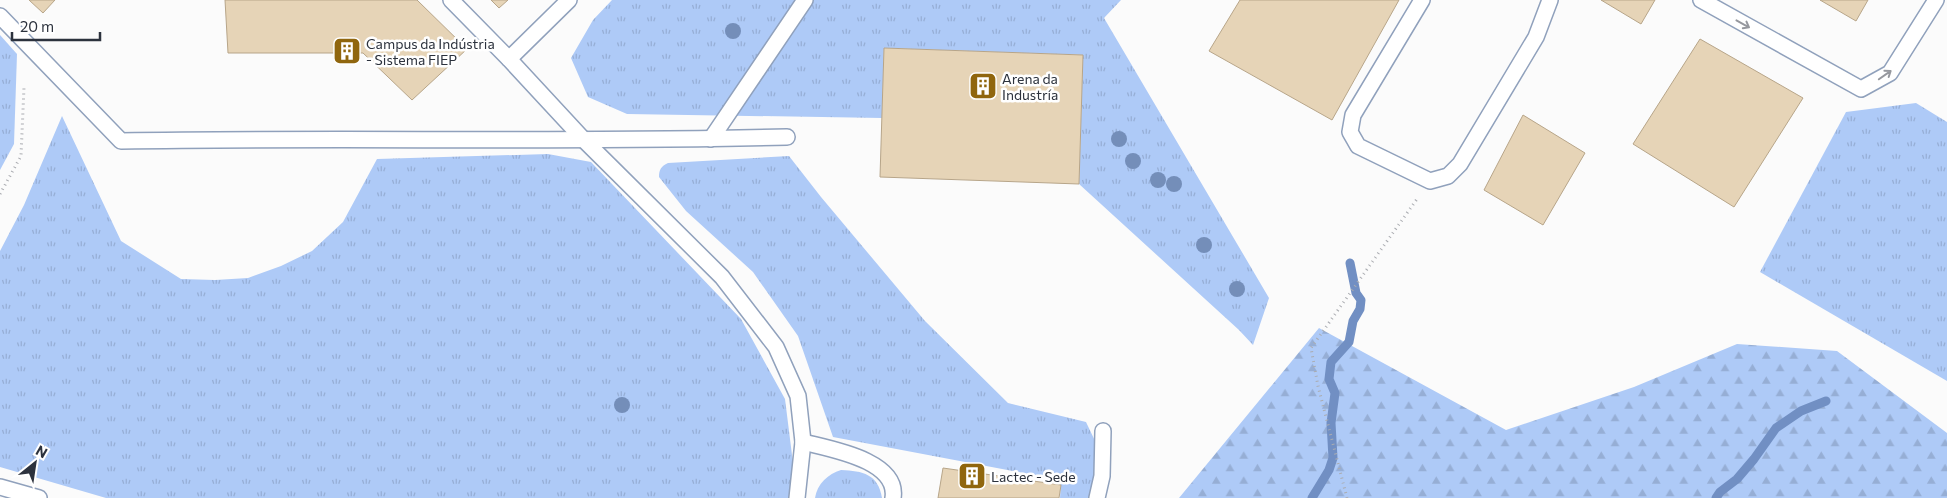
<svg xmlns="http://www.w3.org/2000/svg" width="1947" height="498" font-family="Commissioner,sans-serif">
	<defs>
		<pattern id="grass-tufts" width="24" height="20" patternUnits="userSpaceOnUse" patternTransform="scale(1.25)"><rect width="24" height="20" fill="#aecaf7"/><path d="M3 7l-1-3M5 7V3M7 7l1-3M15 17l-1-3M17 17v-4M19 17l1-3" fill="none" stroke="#96aed5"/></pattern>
		<pattern id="forest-firs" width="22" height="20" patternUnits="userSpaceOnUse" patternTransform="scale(1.25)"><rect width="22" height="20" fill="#aecaf7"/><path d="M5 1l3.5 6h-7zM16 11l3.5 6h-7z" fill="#96aed5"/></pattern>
	</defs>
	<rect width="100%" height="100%" fill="#fbfbfb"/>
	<g fill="url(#grass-tufts)">
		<polygon points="612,0 1121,0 1104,18 1269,298 1253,345 1239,330 1079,184 1083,55 884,48 882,118 627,114 588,97 571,58 593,20"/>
		<polygon points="0,35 17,54 14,144 0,170"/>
		<polygon points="1916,103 1947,122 1947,381 1760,272 1846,112"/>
		<polygon points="62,116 121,241 181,279 215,280 248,278 281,266 312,251 343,222 377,159 548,154 591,162 741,319 785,399 794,471 789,498 106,498 0,467 0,251 24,205"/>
		<path d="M789,156l32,41 104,124 83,82 78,19 10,21 -4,55h-32l1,-18 -228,-43 -35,-101 -45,-64 -67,-61 -27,-34c0,-7 2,-11 9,-14z"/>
		<path d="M841,470c22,1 37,4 41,28h-67c2,-14 13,-24 26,-28z"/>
	</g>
	<polygon fill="url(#forest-firs)" points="1319,328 1506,430 1634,387 1737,344 1837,351 1947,433 1947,498 1179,498"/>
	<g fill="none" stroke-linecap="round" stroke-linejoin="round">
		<g stroke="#718fc3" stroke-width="9">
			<polyline points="1312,498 1329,470 1333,458 1331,423 1335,393 1329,379 1331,362 1349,342 1353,321 1360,309 1361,300 1356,293 1350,263"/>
			<polyline points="1716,498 1720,492 1737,479 1754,459 1776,428 1801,411 1826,401"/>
		</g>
	</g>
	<g fill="#e6d4b7" stroke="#b7a589">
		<polygon points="29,0 55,0 43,13"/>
		<polygon points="225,0 417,0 467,49 412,100 363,53 228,53"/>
		<polygon points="491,0 508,0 499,8"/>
		<polygon points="1240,0 1399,0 1332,120 1209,51"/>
		<polygon points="1601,0 1655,0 1641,24"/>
		<polygon points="1820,0 1868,0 1856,21"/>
		<polygon points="1700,39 1803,98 1734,207 1633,144"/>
		<polygon points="884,48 1083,55 1079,184 880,177"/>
		<polygon points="1523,115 1585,153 1543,225 1484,190"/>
		<polygon points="943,468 1061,485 1059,498 938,498"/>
	</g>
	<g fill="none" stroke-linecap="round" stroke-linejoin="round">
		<defs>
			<g id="service">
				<polyline points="451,0 509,59"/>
				<polyline points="569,0 509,59 584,140 722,277 776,347 798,396 803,442 797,498"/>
				<polyline points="1422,0 1353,115 1350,132 1358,146 1430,181 1448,176 1460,164 1536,37 1550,0"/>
				<polyline points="1701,0 1861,89 1890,73 1936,0"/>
				<path d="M0,16l121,125c222,-4 444,2 666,-4"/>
				<polyline points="711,139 805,0"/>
				<path d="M803,442c27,7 96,18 90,56"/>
				<polyline points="0,487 39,498"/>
				<polyline points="1097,498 1102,476 1103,431"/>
			</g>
		</defs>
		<use href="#service" stroke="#90a1bc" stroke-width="18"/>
		<g stroke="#aaacb1" stroke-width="3" stroke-dasharray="1 4" stroke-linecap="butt">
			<polyline points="0,194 21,156 24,87"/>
			<polyline points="1347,498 1318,386 1311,348 1417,199"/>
		</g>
		<use href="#service" stroke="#fff" stroke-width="15"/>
	</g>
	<g fill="#748eb9">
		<circle cx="733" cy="31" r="8"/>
		<circle cx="1119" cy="139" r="8"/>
		<circle cx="1133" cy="161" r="8"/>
		<circle cx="1158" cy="180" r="8"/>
		<circle cx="1174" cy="184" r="8"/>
		<circle cx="1204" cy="245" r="8"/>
		<circle cx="1237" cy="289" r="8"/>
		<circle cx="622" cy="405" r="8"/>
	</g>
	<defs><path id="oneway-shaft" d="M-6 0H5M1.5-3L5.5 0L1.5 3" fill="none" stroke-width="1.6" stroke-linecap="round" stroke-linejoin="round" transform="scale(1.25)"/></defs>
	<g stroke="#96989e">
		<use href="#oneway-shaft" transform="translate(1743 24) rotate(29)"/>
		<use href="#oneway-shaft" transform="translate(1885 75) rotate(-35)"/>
	</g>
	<defs>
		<symbol id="building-square" viewBox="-11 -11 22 22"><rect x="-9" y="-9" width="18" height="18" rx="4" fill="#90660e" stroke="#fff"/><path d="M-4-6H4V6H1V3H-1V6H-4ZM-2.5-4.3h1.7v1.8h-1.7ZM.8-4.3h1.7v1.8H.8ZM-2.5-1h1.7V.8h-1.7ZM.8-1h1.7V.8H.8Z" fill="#fff"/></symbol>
	</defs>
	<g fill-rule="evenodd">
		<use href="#building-square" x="331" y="35" width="32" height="32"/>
		<use href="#building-square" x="967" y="70" width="32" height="32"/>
		<use href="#building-square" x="956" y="460" width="32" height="32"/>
	</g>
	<g text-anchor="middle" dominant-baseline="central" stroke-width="5" stroke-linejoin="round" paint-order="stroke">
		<g font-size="14" fill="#2c323d" stroke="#fff" text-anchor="start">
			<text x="366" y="43">Campus da Indústria<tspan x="366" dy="16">- Sistema FIEP</tspan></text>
			<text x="1002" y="78">Arena da<tspan x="1002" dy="16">Industría</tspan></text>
			<text x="991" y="476">Lactec - Sede</text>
		</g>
	</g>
	<g transform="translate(35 463) rotate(30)" stroke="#ffffff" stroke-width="4" paint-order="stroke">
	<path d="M0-4L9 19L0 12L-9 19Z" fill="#2c323d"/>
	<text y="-8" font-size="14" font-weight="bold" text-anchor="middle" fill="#2c323d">N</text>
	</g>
	<path d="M12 32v8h88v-8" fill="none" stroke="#2c323d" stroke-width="2.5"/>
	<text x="20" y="32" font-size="15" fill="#2c323d" stroke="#ffffff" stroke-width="4" paint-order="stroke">20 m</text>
</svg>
